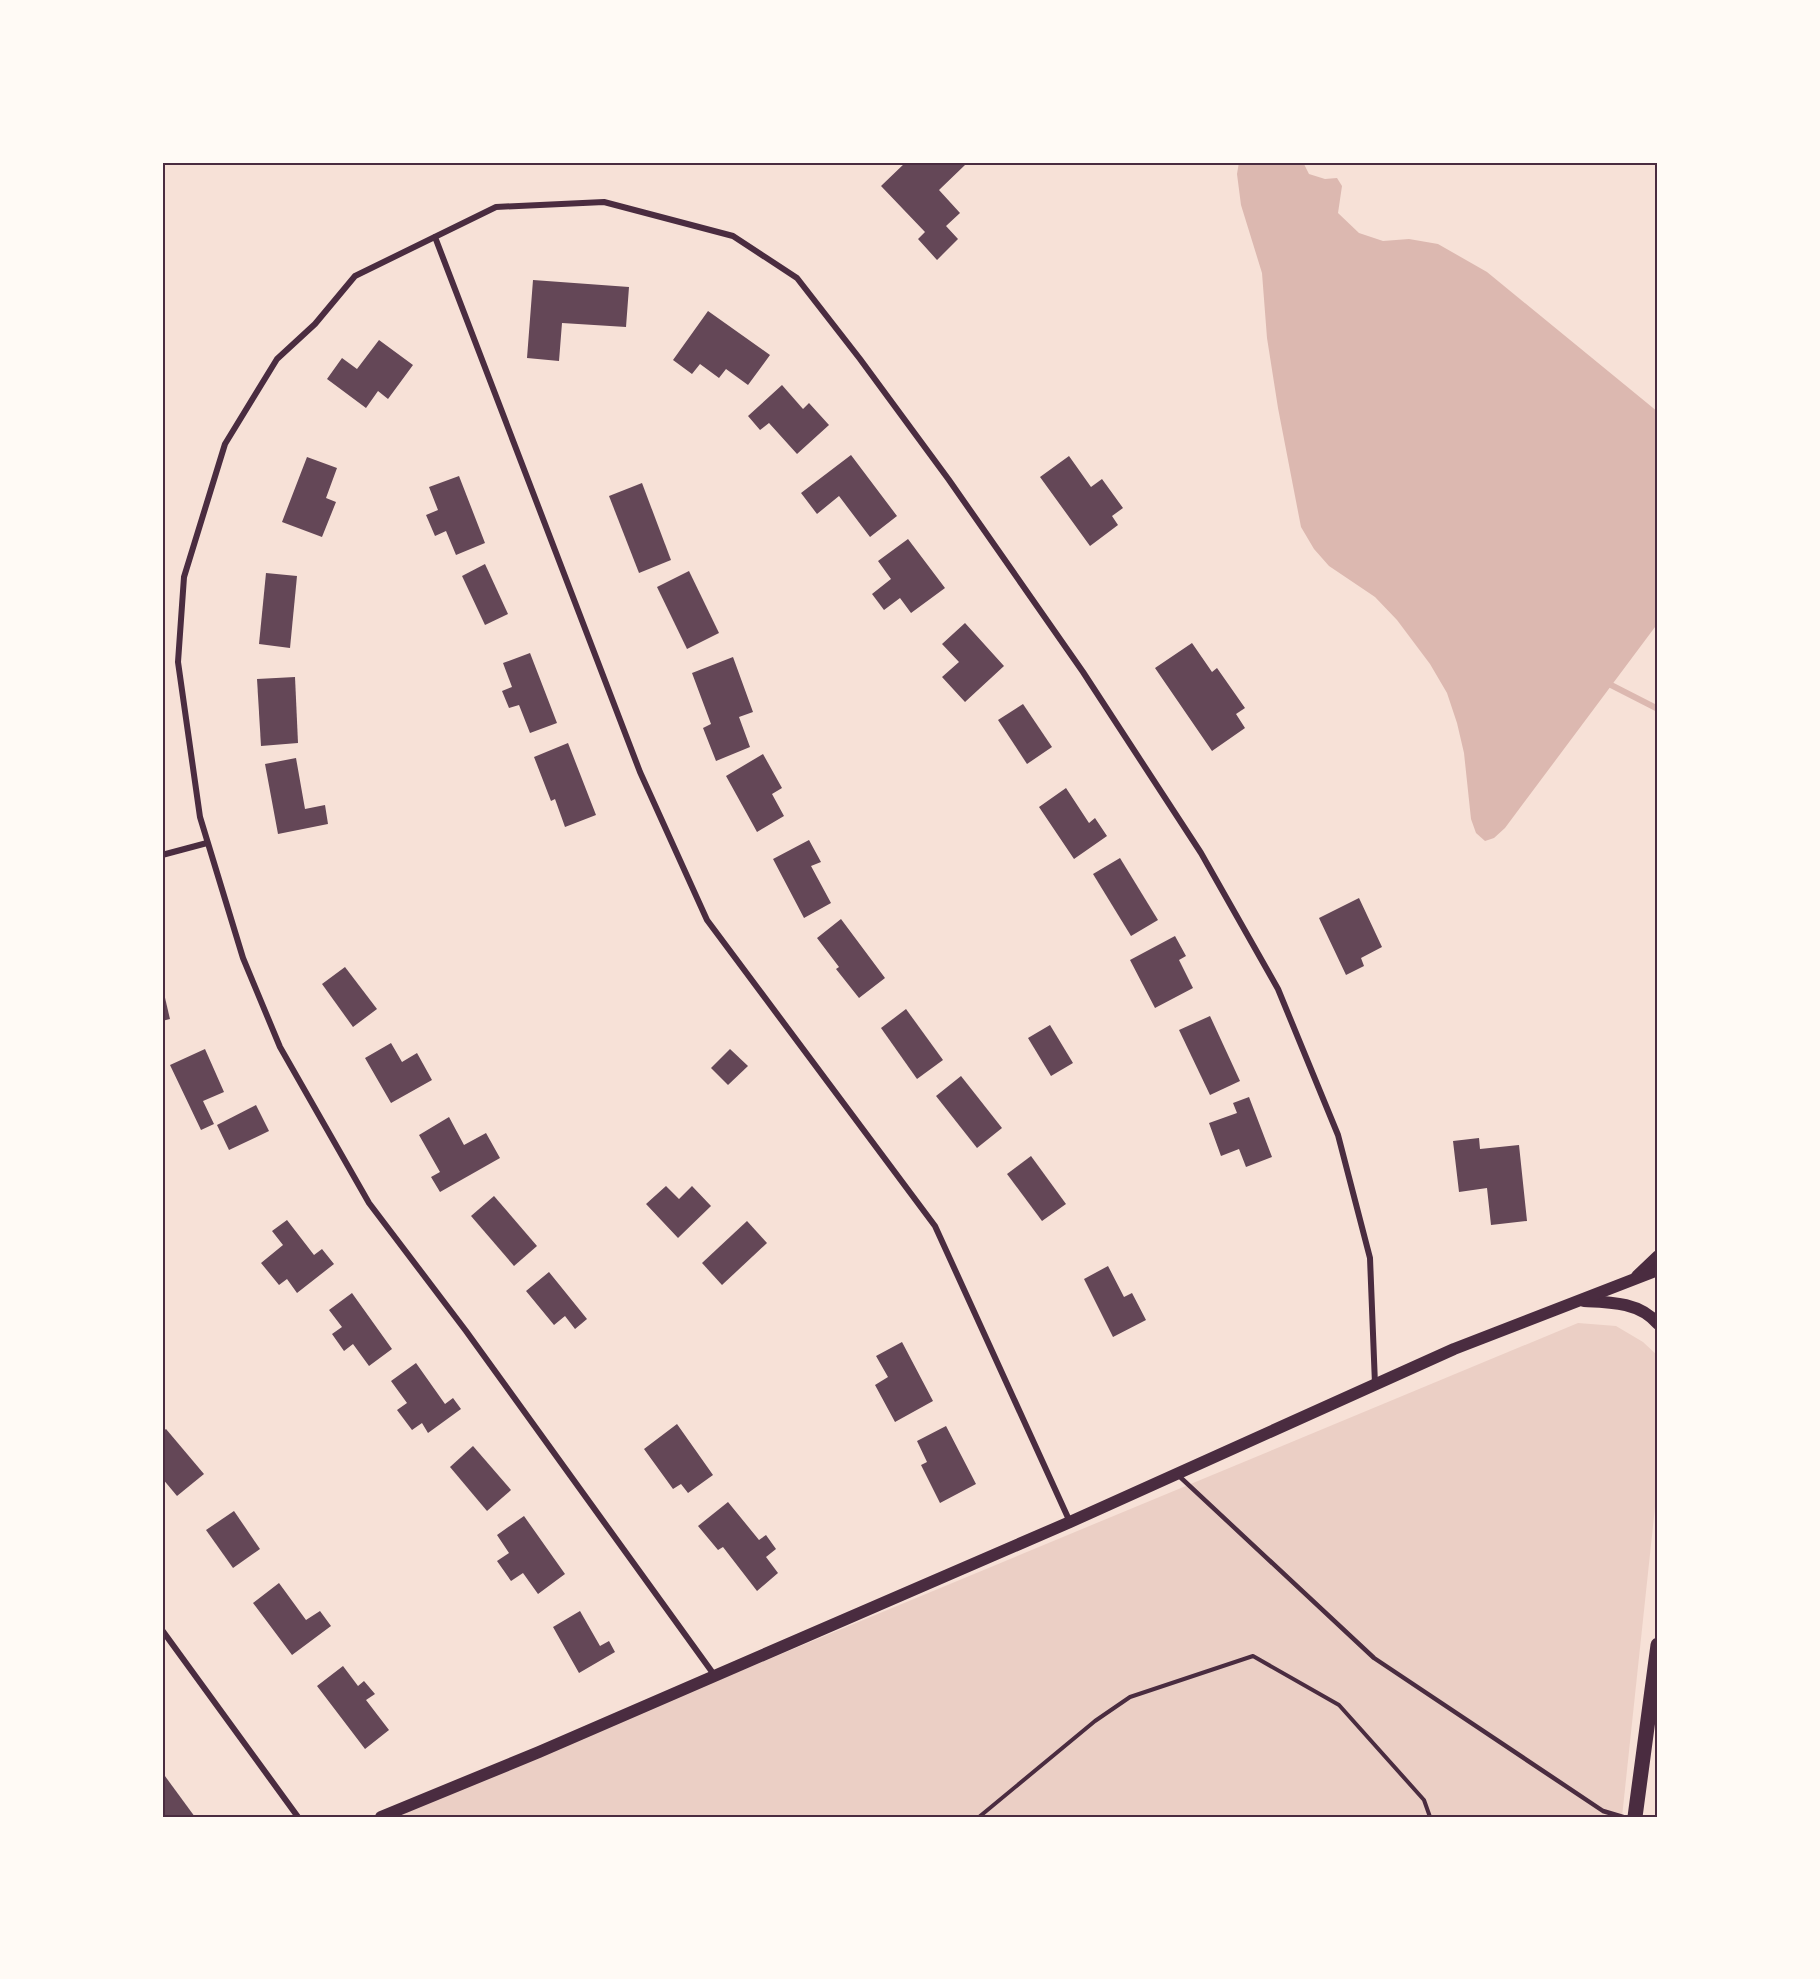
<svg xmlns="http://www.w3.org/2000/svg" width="1820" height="1979" font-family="Signika,sans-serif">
	<rect width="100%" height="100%" fill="#f7e1d7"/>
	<polygon fill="#ebcfc5" points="1578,1323 1616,1326 1643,1342 1658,1356 1658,1479 1622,1817 389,1817"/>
	<polygon fill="#dcb8b0" points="1239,162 1303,162 1309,174 1325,179 1337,178 1342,186 1338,213 1359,233 1383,241 1409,239 1438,244 1487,272 1658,412 1658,623 1505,828 1494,838 1485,841 1476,833 1471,819 1464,753 1457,723 1447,693 1430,664 1397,620 1375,597 1329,566 1314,549 1301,527 1278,408 1267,338 1262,273 1241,205 1237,174"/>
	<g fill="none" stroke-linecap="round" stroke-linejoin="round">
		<polyline stroke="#dcb8b0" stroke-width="6" points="1611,685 1658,709"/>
	</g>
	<g fill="#644757">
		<polygon points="906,162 963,162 965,165 939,190 960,213 946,226 958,239 937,260 918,239 925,232 881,186"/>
		<polygon points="533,280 629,287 626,327 562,323 559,361 527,358"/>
		<polygon points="708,311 770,355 748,385 726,369 719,378 700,364 692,374 673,360"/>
		<polygon points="379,340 413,365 388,399 378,391 366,408 327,379 342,358 357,369"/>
		<polygon points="782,385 803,409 809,403 829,425 797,454 769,423 760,430 748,416"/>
		<polygon points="851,455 897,516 870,537 839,496 817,514 801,493"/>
		<polygon points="1069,456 1091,487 1102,479 1123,508 1112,516 1118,525 1090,546 1040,477"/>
		<polygon points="307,457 337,468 326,498 336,502 322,537 282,522"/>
		<polygon points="459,476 485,543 456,555 446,531 435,536 426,515 438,510 429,487"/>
		<polygon points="642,483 671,560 639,573 609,496"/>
		<polygon points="908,539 945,588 911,613 900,598 884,610 872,594 891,579 878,561"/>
		<polygon points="485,564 508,614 485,625 462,576"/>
		<polygon points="689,571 719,633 687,649 657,587"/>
		<polygon points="266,573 297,576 290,648 259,644"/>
		<polygon points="965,623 1004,666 965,702 942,677 959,662 942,644"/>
		<polygon points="1192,643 1212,672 1217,668 1245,708 1236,714 1245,728 1212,751 1155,668"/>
		<polygon points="530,653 557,723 530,733 519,705 509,708 502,691 512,687 503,663"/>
		<polygon points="733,657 753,712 739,717 750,747 716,761 703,728 711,724 692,673"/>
		<polygon points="295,677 298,743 261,746 257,679"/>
		<polygon points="1023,704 1052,747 1027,764 998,720"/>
		<polygon points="568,743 596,815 565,827 555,799 551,801 534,757"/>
		<polygon points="763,754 782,788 772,794 784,816 757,832 726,776"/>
		<polygon points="296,758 305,809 325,805 328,824 278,834 265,764"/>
		<polygon points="1066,788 1089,823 1095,818 1107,836 1074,859 1039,807"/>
		<polygon points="809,840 821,862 811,866 831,903 804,918 773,859"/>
		<polygon points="1120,858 1158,920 1131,936 1093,874"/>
		<polygon points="1359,898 1382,947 1361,958 1364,966 1346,975 1319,918"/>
		<polygon points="841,919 885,978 859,998 836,969 839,967 817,938"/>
		<polygon points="1175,936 1186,956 1179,960 1193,988 1155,1008 1130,960"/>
		<polygon points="345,967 377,1009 353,1027 322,984"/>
		<polygon points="162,985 170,1019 162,1021"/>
		<polygon points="906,1009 943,1060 917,1079 881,1028"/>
		<polygon points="1210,1016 1240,1081 1210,1095 1179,1030"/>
		<polygon points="1050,1025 1073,1063 1051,1076 1028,1038"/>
		<polygon points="391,1043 402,1062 417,1053 432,1080 391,1103 365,1058"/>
		<polygon points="205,1049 224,1092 203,1101 214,1124 201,1130 170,1065"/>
		<polygon points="730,1049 748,1066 728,1085 711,1068"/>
		<polygon points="961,1076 1002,1128 977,1148 936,1096"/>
		<polygon points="1249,1097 1272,1157 1246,1167 1239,1149 1221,1156 1209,1123 1237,1113 1233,1103"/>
		<polygon points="256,1105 269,1131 229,1150 217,1125"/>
		<polygon points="449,1117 464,1145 486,1133 500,1158 440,1192 431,1177 440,1172 419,1135"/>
		<polygon points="1479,1138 1480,1149 1519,1145 1527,1221 1491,1225 1487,1188 1459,1192 1453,1141"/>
		<polygon points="1031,1156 1066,1204 1042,1221 1007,1174"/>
		<polygon points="666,1186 679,1199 692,1186 711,1206 678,1238 646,1204"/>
		<polygon points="494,1196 537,1246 514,1266 471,1216"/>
		<polygon points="287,1220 314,1255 322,1249 334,1264 297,1293 287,1279 279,1285 261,1263 283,1245 272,1231"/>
		<polygon points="747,1221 767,1243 722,1285 702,1263"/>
		<polygon points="1108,1266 1124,1297 1132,1293 1146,1320 1113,1337 1084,1279"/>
		<polygon points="549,1272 587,1319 575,1329 565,1316 554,1325 526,1291"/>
		<polygon points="352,1293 392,1349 369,1366 353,1344 344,1351 332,1334 342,1327 329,1310"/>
		<polygon points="902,1342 933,1401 895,1422 875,1385 888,1377 876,1356"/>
		<polygon points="416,1363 445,1404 453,1398 461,1409 428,1433 422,1423 412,1430 397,1410 407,1403 391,1381"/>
		<polygon points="677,1424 713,1475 688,1493 681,1484 673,1489 644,1449"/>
		<polygon points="946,1426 976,1484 940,1503 921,1465 927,1462 917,1441"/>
		<polygon points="166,1429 204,1474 177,1496 162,1478 162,1432"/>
		<polygon points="473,1446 511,1490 487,1511 450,1467"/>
		<polygon points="728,1502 759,1540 766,1535 776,1549 766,1557 778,1573 757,1591 723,1547 718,1550 698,1526"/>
		<polygon points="234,1511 260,1549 233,1568 206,1530"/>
		<polygon points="524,1516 565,1574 538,1594 523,1573 511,1581 497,1561 509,1553 497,1535"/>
		<polygon points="279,1583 306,1620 320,1611 331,1626 292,1655 253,1603"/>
		<polygon points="580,1611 600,1646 609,1641 615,1652 579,1673 553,1627"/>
		<polygon points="343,1666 358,1686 364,1681 375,1694 366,1700 389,1730 365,1749 317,1686"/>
		<polygon points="162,1772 195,1817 162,1817"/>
	</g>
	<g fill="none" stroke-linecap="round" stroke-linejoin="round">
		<polyline stroke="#4a2c40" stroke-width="4" points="979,1817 1095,1721 1130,1697 1253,1656 1339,1705 1424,1800 1430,1817"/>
		<polyline stroke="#4a2c40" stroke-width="4.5" points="1179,1476 1374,1658 1603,1811 1623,1817"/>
		<g stroke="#4a2c40" stroke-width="6">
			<polyline points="435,237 640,772 707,920 935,1226 1070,1522"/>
			<polyline points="162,855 207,843"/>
			<polyline points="162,1630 298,1817"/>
			<polyline points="715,1676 466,1331 369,1203 280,1047 243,958 200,817 178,662 184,577 225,444 277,359 315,324 355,276 496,207 604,202 733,236 797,278 860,359 949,480 1083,672 1201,853 1278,989 1338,1135 1370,1258 1375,1384"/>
		</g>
		<g stroke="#4a2c40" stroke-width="12">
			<polyline points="1637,1276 1658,1256"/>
			<path d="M1584,1301c26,1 56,1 74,23"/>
			<polyline points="381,1817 539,1752 1070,1522 1454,1349 1658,1270"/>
		</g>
		<polyline stroke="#4a2c40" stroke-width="15" points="1635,1817 1658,1645"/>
	</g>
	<rect width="1820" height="1979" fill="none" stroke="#fffaf5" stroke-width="327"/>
	<rect x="164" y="164" width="1492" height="1652" fill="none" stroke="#4a2c40" stroke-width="2"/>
</svg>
